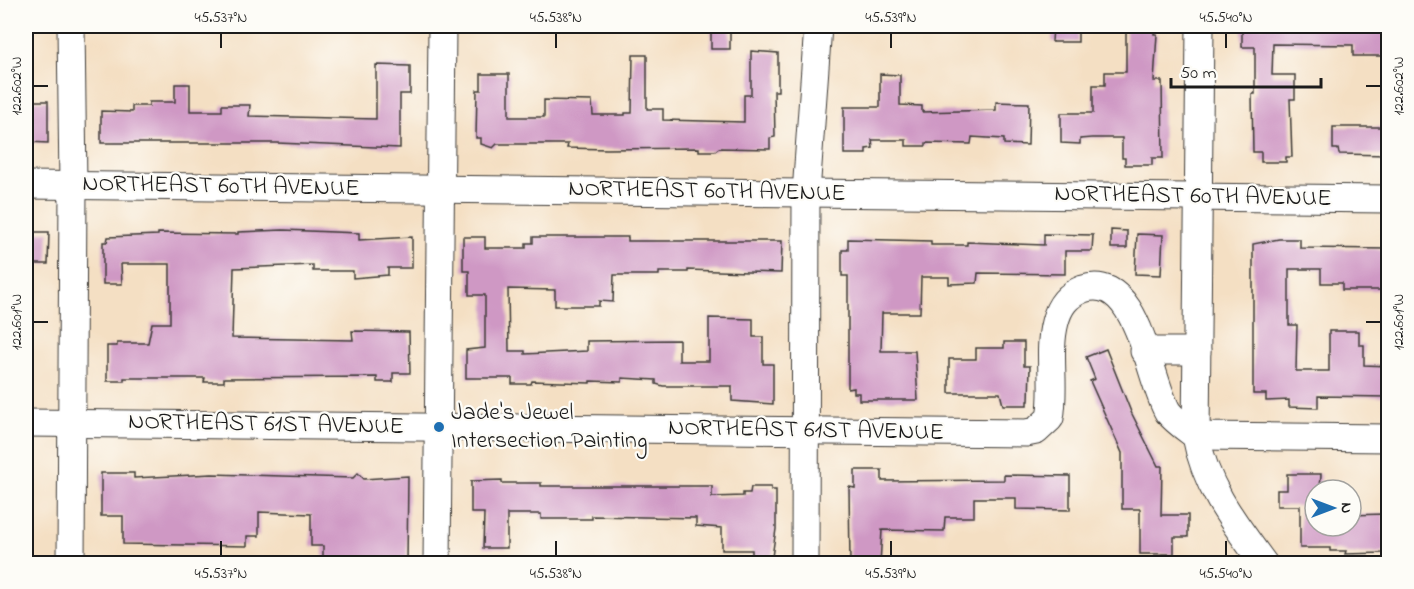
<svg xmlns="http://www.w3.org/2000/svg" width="1414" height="589" font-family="'Indie Flower',sans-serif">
	<rect width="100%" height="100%" fill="#fdfcf7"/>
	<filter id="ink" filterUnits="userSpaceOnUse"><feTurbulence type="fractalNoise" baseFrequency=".0167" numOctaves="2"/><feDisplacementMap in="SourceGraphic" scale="12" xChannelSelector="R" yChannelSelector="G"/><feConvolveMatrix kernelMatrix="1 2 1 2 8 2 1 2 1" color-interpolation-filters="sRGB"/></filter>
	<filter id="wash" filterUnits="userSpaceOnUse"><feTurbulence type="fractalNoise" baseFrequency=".008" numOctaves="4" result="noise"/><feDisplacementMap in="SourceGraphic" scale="24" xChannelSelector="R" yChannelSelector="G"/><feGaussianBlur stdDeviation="1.35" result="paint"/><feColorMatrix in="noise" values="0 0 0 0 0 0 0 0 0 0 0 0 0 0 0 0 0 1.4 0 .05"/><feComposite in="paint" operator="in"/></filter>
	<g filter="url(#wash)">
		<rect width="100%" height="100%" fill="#f4dfc3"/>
		<g id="blocks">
			<g fill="#cf98c4">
				<polygon points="711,26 730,27 730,49 711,49"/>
				<polygon points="1053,26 1078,26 1078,42 1052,42"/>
				<polygon points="1126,26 1154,26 1154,34 1157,34 1154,81 1162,81 1163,158 1152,158 1152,165 1125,165 1125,158 1122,158 1122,138 1092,138 1080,139 1080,144 1061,143 1061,113 1093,113 1093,85 1105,85 1105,72 1126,72"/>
				<polygon points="1242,26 1389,26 1389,56 1353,56 1353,45 1273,44 1272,75 1295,75 1295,99 1290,99 1292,157 1286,157 1286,162 1261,162 1261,152 1253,152 1252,94 1255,94 1255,47 1242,47"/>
				<polygon points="751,51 778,53 778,91 774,91 775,137 770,138 770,149 719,148 715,151 699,151 699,148 607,149 567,148 568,144 497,144 493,148 481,144 481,138 476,138 477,90 481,90 481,74 509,74 509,117 544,117 544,100 592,101 593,115 625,115 625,113 632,113 633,55 647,55 647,109 663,109 663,120 744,122 744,95 751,95"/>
				<polygon points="376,65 410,66 410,94 400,94 400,148 277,143 101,143 101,111 132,112 132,106 149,106 149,102 175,102 175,84 190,84 190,111 222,111 222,105 250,105 249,116 376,119"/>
				<polygon points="880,74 900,75 900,105 922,106 922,112 996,110 996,102 1029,103 1028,145 1004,144 1004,139 972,137 971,144 926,143 926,146 906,146 906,140 872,140 873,148 866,149 866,154 844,154 844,107 880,107"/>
				<polygon points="26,101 48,101 48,143 28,142"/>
				<polygon points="1333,127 1389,127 1389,155 1339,154 1338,149 1333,149"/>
				<polygon points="283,230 359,233 359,240 412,237 412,268 388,268 388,275 353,278 353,271 313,271 313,265 234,268 232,338 353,340 352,331 409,332 410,373 393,373 393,382 377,382 377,377 224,378 224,382 204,382 205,378 124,378 124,381 107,381 107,346 117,346 117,343 148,343 152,323 170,323 170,264 121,264 122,284 103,284 103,242 107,242 108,237 158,235 158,233 238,234 238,232"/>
				<polygon points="1111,230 1127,231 1127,248 1111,248"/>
				<polygon points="29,232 49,232 48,264 26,264 26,238 29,238"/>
				<polygon points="1044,234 1093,235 1092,251 1065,251 1065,274 978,273 977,283 949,284 949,277 921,277 920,313 882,313 881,351 915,351 918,400 859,400 859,393 854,393 854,388 848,389 848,276 842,276 842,250 848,250 848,239 931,241 931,245 967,245 967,242 1044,245"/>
				<polygon points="1137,234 1163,235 1161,275 1135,274"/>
				<polygon points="463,237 485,237 485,248 526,248 526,243 533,243 533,237 628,237 628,241 782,241 781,273 688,270 688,272 659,272 659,275 614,275 613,302 599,301 599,306 555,306 555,290 508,289 509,351 525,351 525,354 587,351 587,341 679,340 679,361 709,361 709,318 753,319 753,337 763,337 763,364 773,364 773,404 732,401 732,386 663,386 656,384 656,380 622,378 622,382 590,381 590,383 532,381 531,384 512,384 512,378 466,378 466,350 485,348 485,295 469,295 469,271 463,271"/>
				<polygon points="1279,239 1300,239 1300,248 1389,249 1389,290 1342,290 1342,283 1321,283 1321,269 1289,269 1289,325 1297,325 1296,371 1329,371 1329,331 1359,331 1359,345 1364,345 1364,365 1389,366 1389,397 1318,396 1318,408 1289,407 1289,400 1266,401 1266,394 1253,394 1253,244"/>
				<polygon points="1004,342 1024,342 1024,366 1030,366 1029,401 1027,401 1027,405 1003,405 1000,393 949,393 949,359 976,359 976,348 1004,348"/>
				<polygon points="1106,349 1131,412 1158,466 1162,466 1161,515 1188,515 1188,537 1174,537 1174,554 1140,554 1140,509 1122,509 1122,453 1090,381 1095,379 1086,357"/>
				<polygon points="855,470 882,470 882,481 1004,480 1004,475 1070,476 1070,510 1016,509 1016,498 974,498 974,517 945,517 944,531 882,530 880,564 850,564 849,487 855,488"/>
				<polygon points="101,473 134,473 134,478 212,474 353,478 358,473 364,479 408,476 407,564 323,564 323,546 311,546 311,514 259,512 259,536 247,536 247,546 123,544 123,516 101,516"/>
				<polygon points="1287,474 1321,474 1320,490 1315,490 1315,526 1351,526 1351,515 1384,514 1384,553 1345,554 1346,551 1330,551 1330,548 1300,548 1300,506 1277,506 1277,490 1287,490"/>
				<polygon points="502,480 502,483 541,483 541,486 712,486 712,497 743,496 743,493 750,493 751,487 771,487 771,490 776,490 776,529 771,564 752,564 752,550 722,550 722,528 696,526 696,518 592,516 592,519 541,519 541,514 507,514 507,548 483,548 484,513 471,513 471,481"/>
			</g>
		</g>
	</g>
	<g filter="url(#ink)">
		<use href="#blocks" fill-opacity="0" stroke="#3c3935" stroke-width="1.5"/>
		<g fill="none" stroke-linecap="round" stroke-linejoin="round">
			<defs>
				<g id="minor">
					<polyline points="71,26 73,185 71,564"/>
					<path d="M1200,26l-4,410c9,50 38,87 68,128"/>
					<polyline points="26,185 1388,199"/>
					<polyline points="1144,351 1197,351"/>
					<path d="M26,423l1000,10 10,-2 14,-13c6,-31 -3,-66 5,-96 4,-16 12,-27 28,-33 56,-18 65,90 85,123 7,9 19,17 28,24l192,2"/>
					<polyline points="437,564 442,26"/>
					<polyline points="805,564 806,193 818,26"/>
				</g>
			</defs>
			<use href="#minor" stroke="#3c3935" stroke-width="29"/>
			<use href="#minor" stroke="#fff" stroke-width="27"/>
		</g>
	</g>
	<path fill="none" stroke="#1c1c1c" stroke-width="2" d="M221,33v15M556,33v15M891,33v15M1226,33v15M33,86h15M1366,86h15M33,322h15M1366,322h15M221,541v15M556,541v15M891,541v15M1226,541v15"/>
	<circle fill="#1f6fb2" stroke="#fdfcf7" stroke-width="2" cx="439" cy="427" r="6"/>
	<g text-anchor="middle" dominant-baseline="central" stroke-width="4.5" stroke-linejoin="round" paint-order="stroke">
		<g font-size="24" fill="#1c1c1c" stroke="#fdfcf7">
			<text transform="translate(221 187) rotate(1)">NORTHEAST 60TH AVENUE</text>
			<text transform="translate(707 192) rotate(1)">NORTHEAST 60TH AVENUE</text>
			<text transform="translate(1193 197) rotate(1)">NORTHEAST 60TH AVENUE</text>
			<text transform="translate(266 425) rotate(1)">NORTHEAST 61ST AVENUE</text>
			<text transform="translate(806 431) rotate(1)">NORTHEAST 61ST AVENUE</text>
		</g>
		<g font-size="24" fill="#1c1c1c" stroke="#fdfcf7" text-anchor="start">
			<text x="451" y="413">Jade's Jewel<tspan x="451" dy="28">Intersection Painting</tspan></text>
		</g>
	</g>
	<rect width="1414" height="589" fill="none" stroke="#fdfcf7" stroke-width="66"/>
	<g transform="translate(1333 508) rotate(90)"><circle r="28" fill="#fdfcf7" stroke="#a3a29f" stroke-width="1.5"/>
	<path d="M0-4.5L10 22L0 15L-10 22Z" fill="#1f6fb2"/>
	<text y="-9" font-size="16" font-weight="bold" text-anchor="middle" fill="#1c1c1c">N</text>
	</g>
	<path d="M1171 78v9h150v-9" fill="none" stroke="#1c1c1c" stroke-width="3"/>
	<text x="1180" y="78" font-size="18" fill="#1c1c1c" stroke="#fdfcf7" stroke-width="4.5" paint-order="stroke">50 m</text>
	<rect x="33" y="33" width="1348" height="523" fill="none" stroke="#1c1c1c" stroke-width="2"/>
	<g font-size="15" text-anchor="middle" fill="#1c1c1c">
		<text x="221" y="22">45.537°N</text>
		<text x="556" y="22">45.538°N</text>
		<text x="891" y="22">45.539°N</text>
		<text x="1226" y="22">45.540°N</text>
		<text transform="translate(1398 86) rotate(-90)" y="5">122.602°W</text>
		<text transform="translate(16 86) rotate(-90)" y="5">122.602°W</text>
		<text transform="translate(1398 322) rotate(-90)" y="5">122.601°W</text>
		<text transform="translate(16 322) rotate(-90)" y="5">122.601°W</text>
		<text x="221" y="578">45.537°N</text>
		<text x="556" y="578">45.538°N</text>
		<text x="891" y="578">45.539°N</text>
		<text x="1226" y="578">45.540°N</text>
	</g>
</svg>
